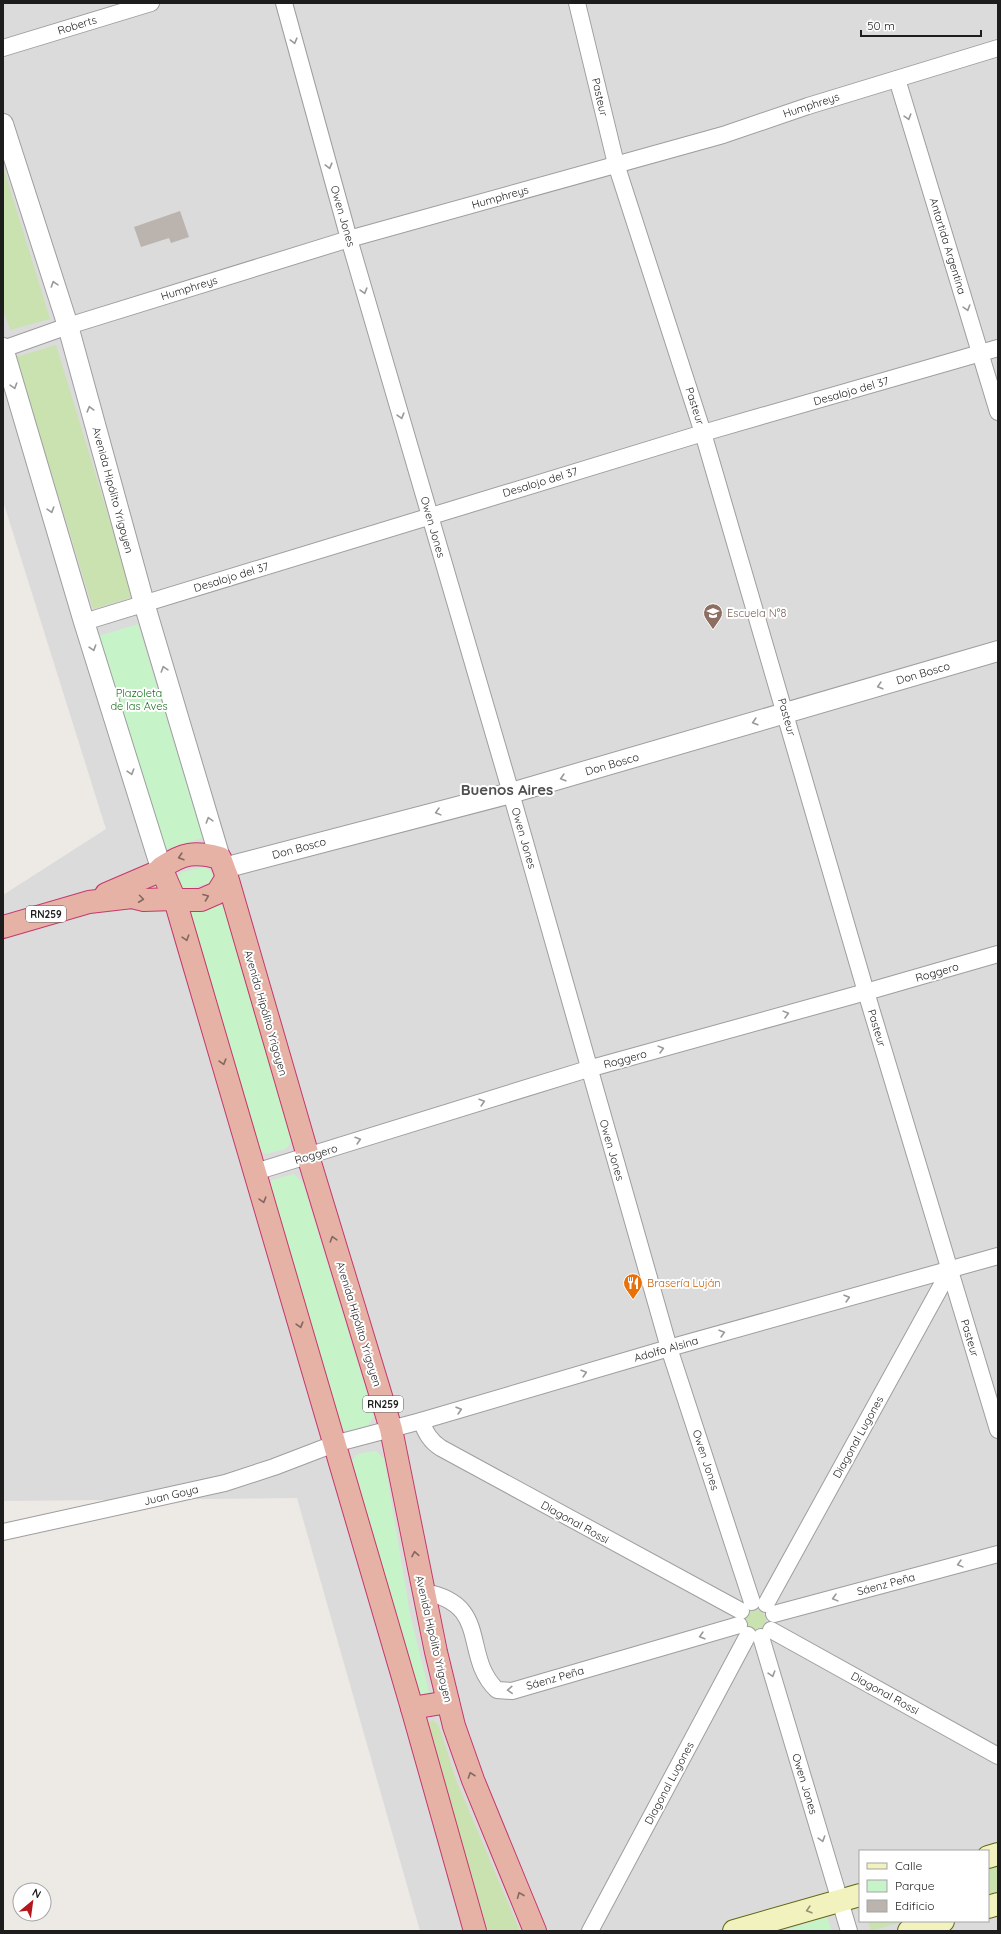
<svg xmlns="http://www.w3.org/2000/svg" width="1001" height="1934" font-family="Quicksand,sans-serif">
	<rect width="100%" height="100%" fill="#edeae5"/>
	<path fill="#dbdbdb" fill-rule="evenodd" d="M3,3h995v1928h-578l-123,-433 -294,3v-606l103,-66 -103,-328zM860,1851h128v70h-128z"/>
	<g fill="#cae2b0">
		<polygon points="3,166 50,319 10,330 3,309"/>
		<polygon points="56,345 133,597 93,609 16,357"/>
		<circle cx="756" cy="1620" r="10"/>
		<polygon points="433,1720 439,1726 456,1780 520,1931 488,1931 427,1729 428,1722"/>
		<polygon points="998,1864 998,1893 988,1896 988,1867"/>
		<polygon points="868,1921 905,1921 871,1931"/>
	</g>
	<g fill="#c6f3c8">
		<polygon points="138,624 203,838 163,850 98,636"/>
		<polygon points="205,867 212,872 213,877 209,883 188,889 181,888 175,879 182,872"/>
		<polygon points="217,902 225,909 292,1141 286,1149 266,1154 257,1148 185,916 191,909"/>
		<polygon points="294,1174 303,1183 374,1416 368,1426 347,1431 337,1426 267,1192 272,1180"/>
		<polygon points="376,1451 384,1458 410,1613 430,1696 418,1698 349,1464 357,1454"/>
		<polygon points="827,1917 832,1931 781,1931"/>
	</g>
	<polygon fill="#bab3ae" points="180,211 189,237 171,243 169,238 141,247 134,227"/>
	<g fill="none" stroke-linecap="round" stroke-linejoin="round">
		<defs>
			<g id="minor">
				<polyline points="284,3 349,239 511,793 669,1348 752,1602"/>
				<polyline points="577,3 616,164 703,433 866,992 998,1430"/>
				<polyline points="3,48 151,3"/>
				<polyline points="897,79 998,412"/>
				<polyline points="3,349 68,326 349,239 723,135 808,106 998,48"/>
				<polyline points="84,622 703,433 998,348"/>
				<polyline points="255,1172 588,1069 866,992 998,954"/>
				<path d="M421,1421c5,12 9,20 20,27l300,163"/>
				<polyline points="3,1532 225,1483 274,1467 334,1444 421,1421 669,1348 998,1256"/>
				<path d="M423,1592c69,11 38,64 74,98l15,1 227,-66"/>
				<polyline points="766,1604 950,1270"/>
				<polyline points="774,1614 998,1554"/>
				<polyline points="771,1630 998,1756"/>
				<polyline points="761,1637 849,1931"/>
				<polyline points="590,1931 748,1635"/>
			</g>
			<g id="tertiary">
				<polyline points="3,124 68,326 144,603 220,858"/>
				<polyline points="3,348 84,622 161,868"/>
				<polyline points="224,868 511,793 998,651"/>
			</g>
			<g id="secondary">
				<polyline points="988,1857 998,1854"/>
				<polyline points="988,1907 998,1904"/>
				<polyline points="734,1931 860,1895"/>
				<polyline points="909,1931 943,1921"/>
			</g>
			<g id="trunk">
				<polyline points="106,894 162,870"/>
				<polyline points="175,900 201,900 217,893 227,877"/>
				<polyline points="3,927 89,902 132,897 144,900 174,899"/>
				<polyline points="412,1708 448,1702"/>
				<path d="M475,1931l-63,-223 -225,-767 -12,-41 -14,-32c22,-15 34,-17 59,-10l7,19 81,279 83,273 45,223 18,74 19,54 62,151"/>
			</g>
		</defs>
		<use href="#minor" stroke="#9e9e9e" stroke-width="18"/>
		<use href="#tertiary" stroke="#9e9e9e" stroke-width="22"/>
		<use href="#secondary" stroke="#616711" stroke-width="24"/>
		<use href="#trunk" stroke="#c4386d" stroke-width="24"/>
		<use href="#minor" stroke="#fff" stroke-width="16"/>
		<use href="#tertiary" stroke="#fff" stroke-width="20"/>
		<use href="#secondary" stroke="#f1f2be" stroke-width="22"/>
		<use href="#trunk" stroke="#e6b2a5" stroke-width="22"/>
	</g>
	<defs><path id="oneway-chevron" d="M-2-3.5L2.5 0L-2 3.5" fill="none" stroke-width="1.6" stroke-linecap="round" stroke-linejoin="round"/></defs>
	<g stroke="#999">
		<use href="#oneway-chevron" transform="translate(294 41) rotate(75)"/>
		<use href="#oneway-chevron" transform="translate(908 117) rotate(73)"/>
		<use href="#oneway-chevron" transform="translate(329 166) rotate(75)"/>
		<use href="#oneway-chevron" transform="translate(54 284) rotate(-108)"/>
		<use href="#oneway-chevron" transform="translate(364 291) rotate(74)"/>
		<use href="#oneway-chevron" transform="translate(967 308) rotate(73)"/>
		<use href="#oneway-chevron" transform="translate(14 386) rotate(73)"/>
		<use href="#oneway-chevron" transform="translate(90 409) rotate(-105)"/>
		<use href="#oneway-chevron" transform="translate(401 416) rotate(74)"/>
		<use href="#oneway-chevron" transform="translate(51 510) rotate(73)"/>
		<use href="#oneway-chevron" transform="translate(93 648) rotate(73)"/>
		<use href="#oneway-chevron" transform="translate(164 669) rotate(-107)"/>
		<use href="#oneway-chevron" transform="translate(880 686) rotate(164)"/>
		<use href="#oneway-chevron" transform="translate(755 722) rotate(164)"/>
		<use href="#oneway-chevron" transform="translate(131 772) rotate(73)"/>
		<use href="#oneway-chevron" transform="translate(563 778) rotate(164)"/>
		<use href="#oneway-chevron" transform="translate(438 812) rotate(165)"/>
		<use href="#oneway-chevron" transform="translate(209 820) rotate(-107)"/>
		<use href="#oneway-chevron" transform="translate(786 1014) rotate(-15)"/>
		<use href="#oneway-chevron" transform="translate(661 1049) rotate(-15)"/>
		<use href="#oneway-chevron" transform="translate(482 1102) rotate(-17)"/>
		<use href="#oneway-chevron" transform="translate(358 1140) rotate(-17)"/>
		<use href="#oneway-chevron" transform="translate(847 1298) rotate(-16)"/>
		<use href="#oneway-chevron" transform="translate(722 1333) rotate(-16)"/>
		<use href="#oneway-chevron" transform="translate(584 1373) rotate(-16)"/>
		<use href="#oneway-chevron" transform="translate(459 1410) rotate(-16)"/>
		<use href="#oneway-chevron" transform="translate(960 1564) rotate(165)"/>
		<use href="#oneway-chevron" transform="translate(835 1598) rotate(165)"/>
		<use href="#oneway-chevron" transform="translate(702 1636) rotate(164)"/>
		<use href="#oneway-chevron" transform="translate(772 1674) rotate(73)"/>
		<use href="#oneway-chevron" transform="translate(510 1690) rotate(177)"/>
		<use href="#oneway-chevron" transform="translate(822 1839) rotate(73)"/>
	</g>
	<g stroke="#826861">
		<use href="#oneway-chevron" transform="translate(181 857) rotate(163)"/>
		<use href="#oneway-chevron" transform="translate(206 897) rotate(-21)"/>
		<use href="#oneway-chevron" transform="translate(141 899) rotate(7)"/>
		<use href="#oneway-chevron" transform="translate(186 938) rotate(73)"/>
		<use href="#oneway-chevron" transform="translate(223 1062) rotate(74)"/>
		<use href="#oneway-chevron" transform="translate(263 1200) rotate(74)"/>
		<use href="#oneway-chevron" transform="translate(333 1239) rotate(-107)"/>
		<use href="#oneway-chevron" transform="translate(300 1325) rotate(74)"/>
		<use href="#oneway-chevron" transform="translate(415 1554) rotate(-101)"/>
		<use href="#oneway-chevron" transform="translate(471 1775) rotate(-109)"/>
		<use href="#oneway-chevron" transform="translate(520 1895) rotate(-112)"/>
	</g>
	<use stroke="#929276" href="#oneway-chevron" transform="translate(809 1910) rotate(164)"/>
	<defs>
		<symbol id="school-pin" viewBox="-11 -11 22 30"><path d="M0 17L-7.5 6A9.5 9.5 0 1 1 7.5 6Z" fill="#8d6e63" stroke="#fff"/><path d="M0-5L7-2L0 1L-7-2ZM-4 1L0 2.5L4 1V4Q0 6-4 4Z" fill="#fff"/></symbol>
		<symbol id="restaurant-pin" viewBox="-11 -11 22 30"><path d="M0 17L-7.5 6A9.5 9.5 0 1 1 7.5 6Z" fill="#e8710a" stroke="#fff"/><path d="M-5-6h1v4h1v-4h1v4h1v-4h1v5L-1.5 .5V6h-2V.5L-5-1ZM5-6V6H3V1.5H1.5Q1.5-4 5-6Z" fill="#fff"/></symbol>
	</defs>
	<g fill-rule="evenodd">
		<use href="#school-pin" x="702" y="602" width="22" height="30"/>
		<use href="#restaurant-pin" x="622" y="1272" width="22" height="30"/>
	</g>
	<g text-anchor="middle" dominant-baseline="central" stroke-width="4" stroke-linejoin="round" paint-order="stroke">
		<g fill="#fff" stroke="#616161" stroke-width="1">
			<rect x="26" y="906" width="40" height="16" rx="3"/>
			<rect x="363" y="1396" width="40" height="16" rx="3"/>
		</g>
		<g font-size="10" font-weight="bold" fill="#1d1d1d">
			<text x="46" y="914">RN259</text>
			<text x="383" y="1404">RN259</text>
		</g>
		<g font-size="11" fill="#1d1d1d" stroke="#fff">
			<text transform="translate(77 25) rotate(-17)">Roberts</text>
			<text transform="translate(600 97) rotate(77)">Pasteur</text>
			<text transform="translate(811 105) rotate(-18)">Humphreys</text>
			<text transform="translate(500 197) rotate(-16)">Humphreys</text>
			<text transform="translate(343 216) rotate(74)">Owen Jones</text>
			<text transform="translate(948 246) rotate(73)">Antartida Argentina</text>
			<text transform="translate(189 288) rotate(-17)">Humphreys</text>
			<text transform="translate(851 391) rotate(-16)">Desalojo del 37</text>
			<text transform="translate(695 406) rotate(72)">Pasteur</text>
			<text transform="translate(540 482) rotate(-17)">Desalojo del 37</text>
			<text transform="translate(113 490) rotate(75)">Avenida Hipólito Yrigoyen</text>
			<text transform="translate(433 527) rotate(74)">Owen Jones</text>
			<text transform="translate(231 577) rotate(-17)">Desalojo del 37</text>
			<text transform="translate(923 673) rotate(-16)">Don Bosco</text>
			<text transform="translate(787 717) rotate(74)">Pasteur</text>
			<text transform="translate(612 764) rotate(-16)">Don Bosco</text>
			<text transform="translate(524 838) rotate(74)">Owen Jones</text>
			<text transform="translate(299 848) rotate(-15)">Don Bosco</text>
			<text transform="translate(937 972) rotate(-16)">Roggero</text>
			<text transform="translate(266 1013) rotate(74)">Avenida Hipólito Yrigoyen</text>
			<text transform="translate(877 1028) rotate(73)">Pasteur</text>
			<text transform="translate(625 1059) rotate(-15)">Roggero</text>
			<text transform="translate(612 1150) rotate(74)">Owen Jones</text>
			<text transform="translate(316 1154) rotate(-17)">Roggero</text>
			<text transform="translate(359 1324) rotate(73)">Avenida Hipólito Yrigoyen</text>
			<text transform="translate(970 1338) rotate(73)">Pasteur</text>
			<text transform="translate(666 1349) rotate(-16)">Adolfo Alsina</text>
			<text transform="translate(858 1437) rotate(-61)">Diagonal Lugones</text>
			<text transform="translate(706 1460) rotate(72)">Owen Jones</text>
			<text transform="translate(171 1495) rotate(-13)">Juan Goya</text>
			<text transform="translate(575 1522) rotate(29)">Diagonal Rossi</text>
			<text transform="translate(886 1584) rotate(-15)">Sáenz Peña</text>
			<text transform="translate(434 1639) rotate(77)">Avenida Hipólito Yrigoyen</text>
			<text transform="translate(555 1678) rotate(-16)">Sáenz Peña</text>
			<text transform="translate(885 1693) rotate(29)">Diagonal Rossi</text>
			<text transform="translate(669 1783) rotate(-62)">Diagonal Lugones</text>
			<text transform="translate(805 1784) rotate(73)">Owen Jones</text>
		</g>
		<g font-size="11" fill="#785e54" stroke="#fff" text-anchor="start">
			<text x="727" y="613">Escuela N°8</text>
		</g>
		<g font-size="11" fill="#186f1d" stroke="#fff">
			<text x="139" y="693">Plazoleta<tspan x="139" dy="13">de las Aves</tspan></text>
		</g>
		<g font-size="11" fill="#c56008" stroke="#fff" text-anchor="start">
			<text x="647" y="1283">Brasería Luján</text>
		</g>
		<g font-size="15" font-weight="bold" fill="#505050" stroke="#fff">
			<text x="507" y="789">Buenos Aires</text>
		</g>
	</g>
	<rect width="1001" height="1934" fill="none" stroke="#1d1d1d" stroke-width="8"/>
	<rect x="859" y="1850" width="130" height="72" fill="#ffffff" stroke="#a5a5a5"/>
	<rect x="867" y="1863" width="20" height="6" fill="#f1f2be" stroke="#a5a5a5"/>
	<text x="895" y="1870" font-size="12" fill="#1d1d1d">Calle</text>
	<rect x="867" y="1880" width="20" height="12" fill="#c6f3c8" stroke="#a5a5a5"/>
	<text x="895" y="1890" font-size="12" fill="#1d1d1d">Parque</text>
	<rect x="867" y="1900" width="20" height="12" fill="#bab3ae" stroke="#a5a5a5"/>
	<text x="895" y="1910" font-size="12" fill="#1d1d1d">Edificio</text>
	<g transform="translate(32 1902) rotate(29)"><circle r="19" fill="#ffffff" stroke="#a5a5a5"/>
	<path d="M0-3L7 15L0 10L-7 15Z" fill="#b4171c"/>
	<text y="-6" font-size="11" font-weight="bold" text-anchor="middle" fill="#1d1d1d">N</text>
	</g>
	<path d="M861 30v6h120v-6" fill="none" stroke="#1d1d1d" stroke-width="2"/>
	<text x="867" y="30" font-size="12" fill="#1d1d1d" stroke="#ffffff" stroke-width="3" paint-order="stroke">50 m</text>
</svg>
